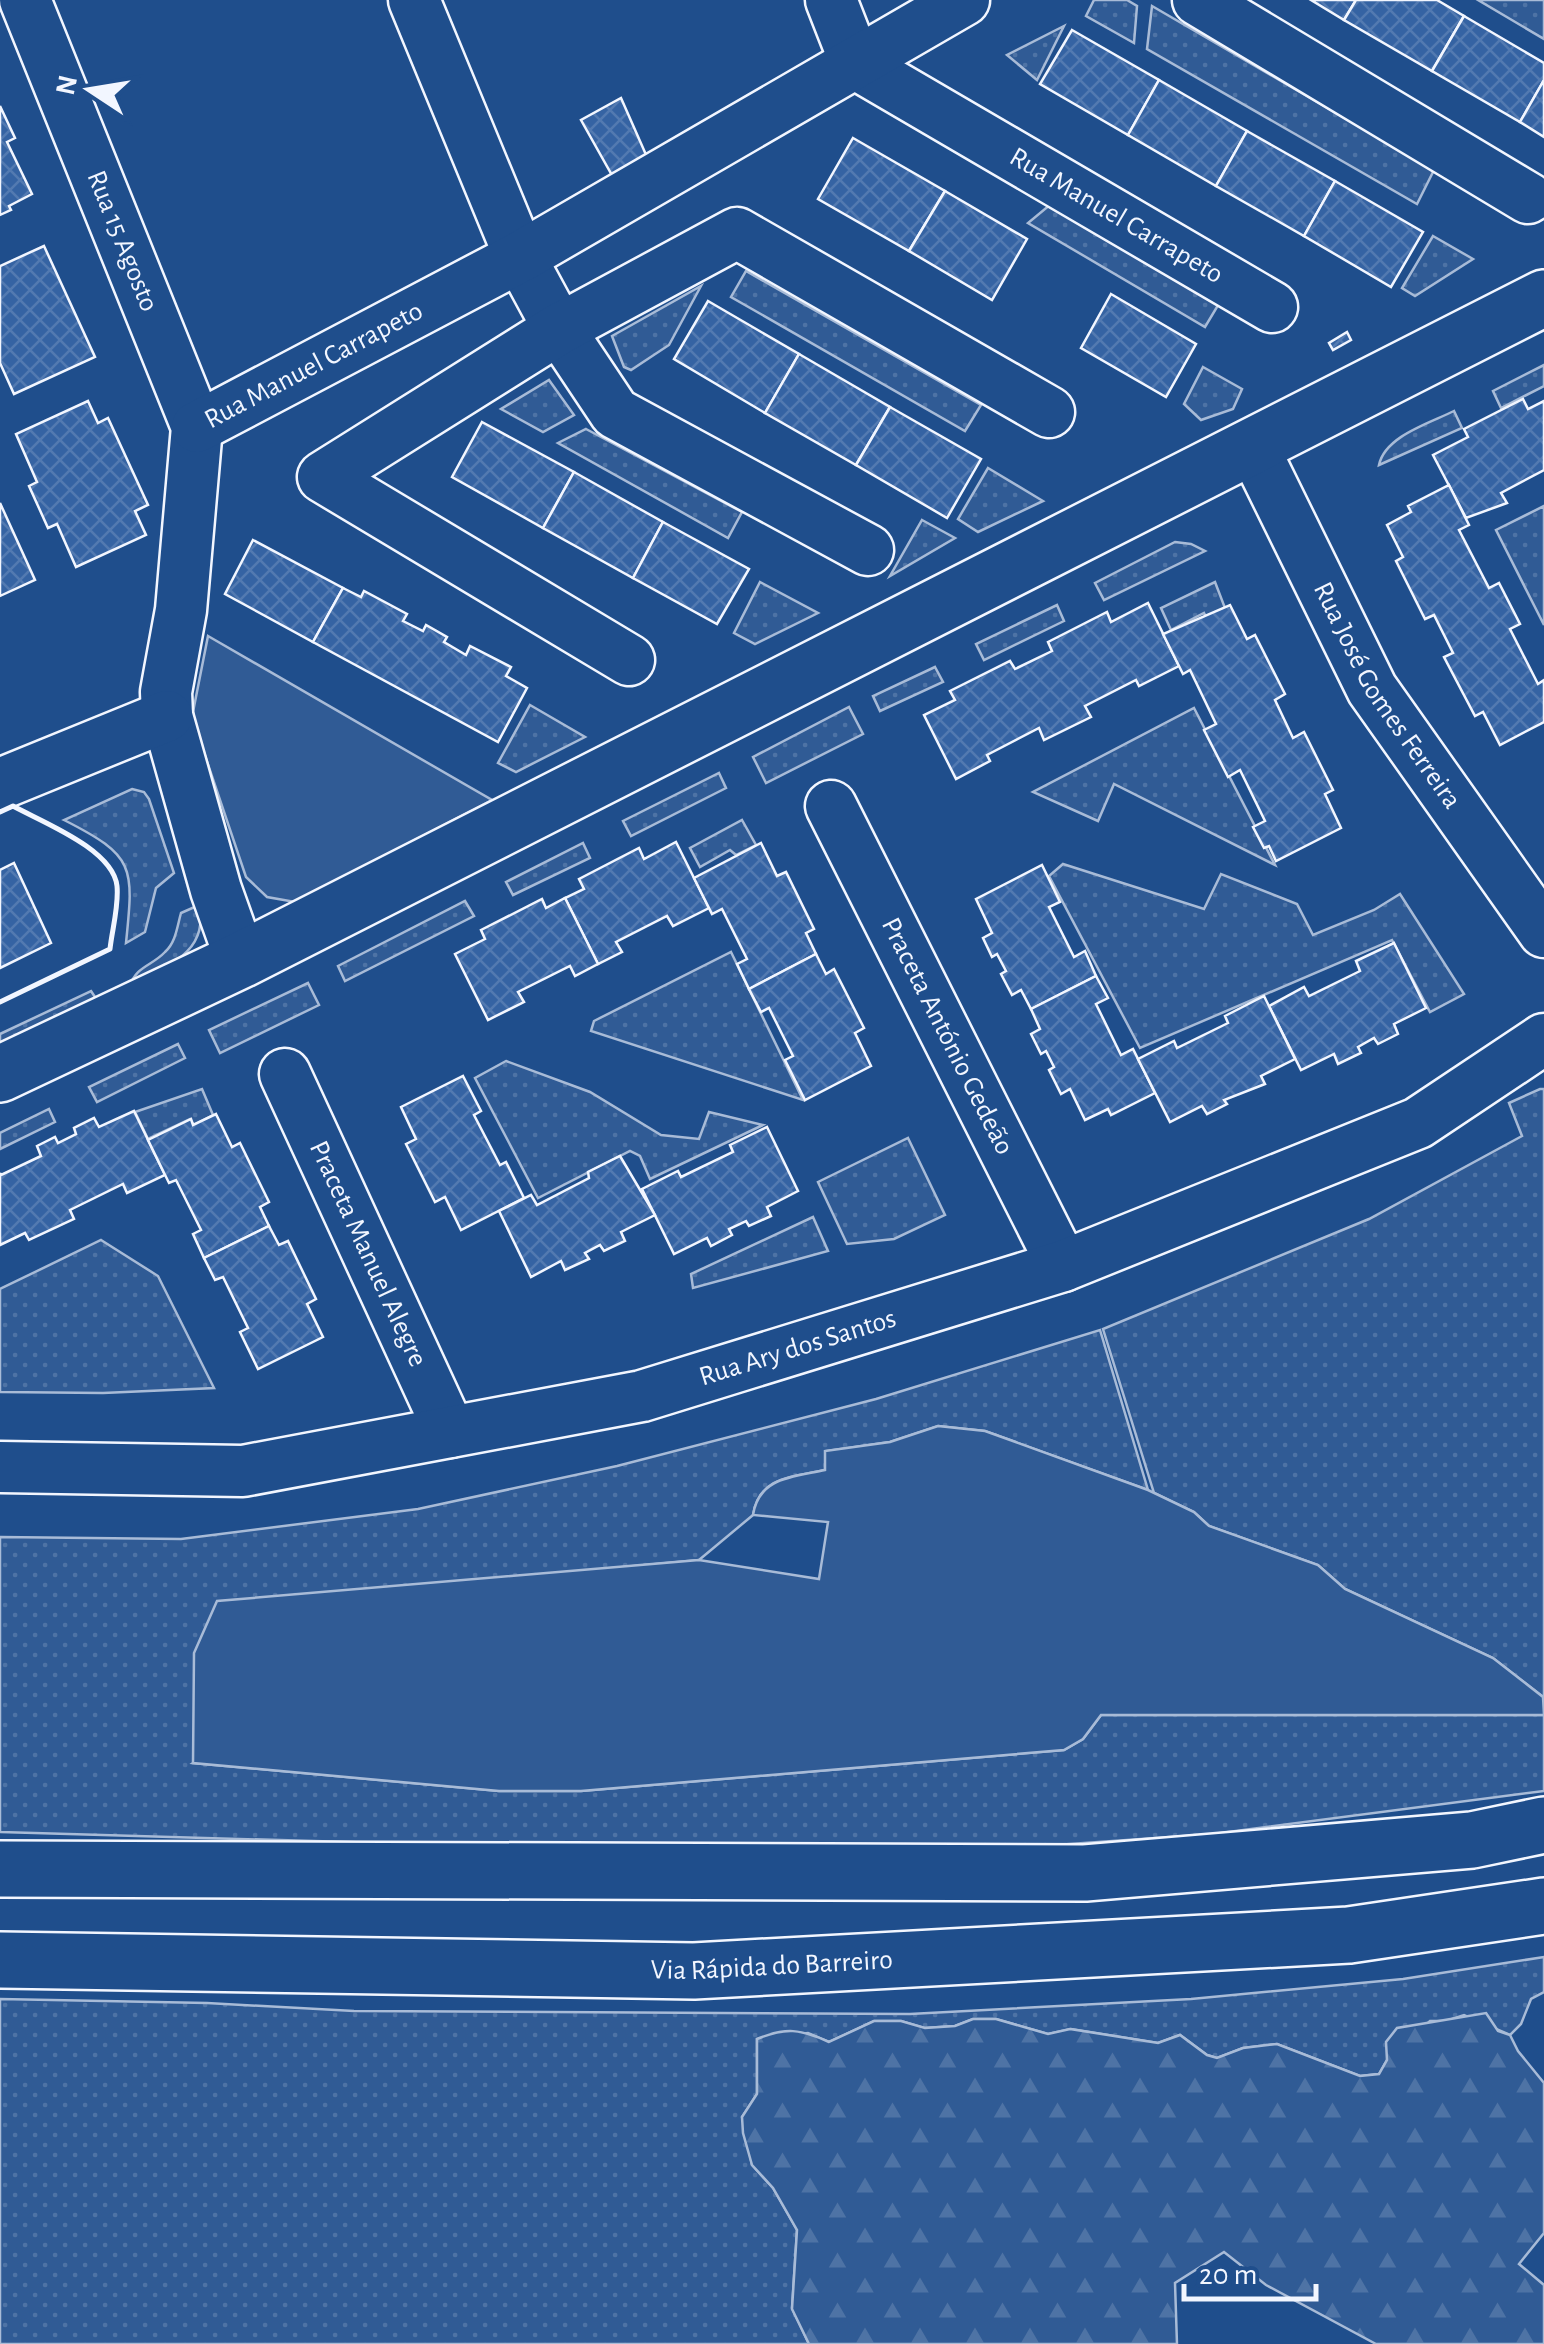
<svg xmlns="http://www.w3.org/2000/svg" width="1544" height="2344" font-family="'Alegreya Sans',sans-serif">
	<defs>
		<pattern id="grass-dots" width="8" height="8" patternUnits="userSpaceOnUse" patternTransform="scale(2.5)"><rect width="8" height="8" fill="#305b95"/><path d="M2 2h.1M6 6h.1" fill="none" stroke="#4e73a5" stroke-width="1.8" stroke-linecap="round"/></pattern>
		<pattern id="forest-firs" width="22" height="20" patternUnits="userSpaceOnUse" patternTransform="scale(2.5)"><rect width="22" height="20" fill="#305b95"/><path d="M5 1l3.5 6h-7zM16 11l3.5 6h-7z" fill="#4e73a5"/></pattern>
		<pattern id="building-cross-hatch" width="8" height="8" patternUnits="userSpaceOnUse" patternTransform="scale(2.5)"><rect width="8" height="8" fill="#3563a3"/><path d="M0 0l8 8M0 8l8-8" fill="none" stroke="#537ab1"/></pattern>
	</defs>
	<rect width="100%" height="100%" fill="#1f4e8c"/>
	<g fill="url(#grass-dots)" stroke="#a8bbd7" stroke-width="2.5">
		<polygon points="1094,0 1127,0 1137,6 1134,43 1086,16"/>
		<polygon points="1478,0 1544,0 1544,39"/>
		<polygon points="1152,6 1434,170 1417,204 1147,49"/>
		<polygon points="1064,26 1037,80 1007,55"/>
		<polygon points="1051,204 1220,302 1205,327 1028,223"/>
		<polygon points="1433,236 1473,259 1415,296 1402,288"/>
		<polygon points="746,271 981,405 965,431 731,297"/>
		<polygon points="701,286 669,345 631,370 624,367 612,336"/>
		<polygon points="1544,365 1544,386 1501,408 1493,391"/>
		<polygon points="1203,367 1242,389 1233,409 1201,420 1184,404"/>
		<polygon points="549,380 574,415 543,432 501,409"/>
		<path d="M1454,411l8,17 -83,37c6,-29 51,-42 75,-54z"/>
		<polygon points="586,429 742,512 728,538 558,443"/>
		<polygon points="988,468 1043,501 978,532 958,519"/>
		<polygon points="1544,506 1544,625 1496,530"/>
		<polygon points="922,520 955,538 890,576"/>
		<polygon points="1175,542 1191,544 1205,551 1104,600 1095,583"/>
		<polygon points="760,582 818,613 755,644 734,633"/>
		<polygon points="1215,582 1225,608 1206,617 1204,613 1171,630 1161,608"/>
		<polygon points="1057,605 1064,621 984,660 976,644"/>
		<polygon points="935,667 943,682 880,711 873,696"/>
		<polygon points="530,705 585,737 516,772 498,763"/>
		<polygon points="849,707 863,734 766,783 753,757"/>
		<polygon points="1194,708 1275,865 1114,784 1098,821 1033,792"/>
		<polygon points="719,773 726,788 631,836 623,821"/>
		<path d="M132,789l12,3 5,7 25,74 -18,15 -11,44 -19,11c8,-77 9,-87 -62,-123z"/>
		<polygon points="742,820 756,845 736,855 730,850 700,867 690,848"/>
		<polygon points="583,843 590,858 513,895 506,882"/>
		<polygon points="1063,864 1204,909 1221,874 1297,904 1313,935 1374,910 1400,894 1464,994 1430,1012 1392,940 1140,1048 1049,876"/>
		<polygon points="465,901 474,916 345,981 338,966"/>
		<path d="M199,905c11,48 -34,62 -69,81 6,-20 22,-20 35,-34 11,-10 12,-25 16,-39z"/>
		<polygon points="731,952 803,1100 591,1031 594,1021"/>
		<polygon points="308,983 319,1005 220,1053 209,1030"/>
		<polygon points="91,991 97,1000 0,1045 0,1034"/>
		<polygon points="178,1044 185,1058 97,1102 89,1087"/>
		<polygon points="506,1061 590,1092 661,1135 699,1139 709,1112 763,1125 650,1179 640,1156 630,1151 538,1198 475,1078"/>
		<polygon points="202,1089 213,1115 194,1125 190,1119 148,1139 135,1112"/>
		<polygon points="1540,1089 1544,1089 1544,1705 1542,1696 1493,1658 1345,1589 1318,1565 1209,1526 1194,1512 1154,1493 1103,1329 1369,1219 1522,1136 1509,1103"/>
		<polygon points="49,1109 55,1122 0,1149 0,1133"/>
		<polygon points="908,1138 945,1215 894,1239 847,1244 818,1182"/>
		<polygon points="813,1217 828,1251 693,1288 691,1274"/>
		<polygon points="101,1240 158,1276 214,1388 103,1393 0,1392 0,1289"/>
		<path d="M1100,1330l48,160 -163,-59 -47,-5 -48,16 -64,9 -1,19c-32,7 -66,6 -72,45l-54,45 -227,21 -279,182 306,28h82l483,-41 19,-11 18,-24h443v76l-331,43 -202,14 -492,-1 -519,-15v-295l181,2 237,-30 199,-43 259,-67z"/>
		<polygon points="1544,1957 1544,1992 1531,1999 1521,2024 1510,2035 1464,2015 1446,2021 1430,2021 1387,2060 1379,2074 1360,2076 1277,2044 1243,2048 1217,2058 1207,2055 1180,2035 1158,2043 1071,2029 1048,2034 996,2019 973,2019 955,2026 924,2028 901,2021 874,2021 829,2042 808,2033 757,2039 757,2094 742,2117 752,2165 773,2188 797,2230 792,2308 809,2344 0,2344 0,1999 207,2003 354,2011 910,2014 1191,1999 1403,1979"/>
	</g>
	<path fill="url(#forest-firs)" stroke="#a8bbd7" stroke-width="2.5" d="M1486,2013l12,18 12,4 8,16 26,32v150l-25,31 25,21v59h-168l-110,-59 -42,-33 -49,31 2,61h-368l-17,-35 5,-79 -24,-42 -21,-23 -9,-32 -1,-16 15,-23v-55c29,-12 43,-10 72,3l45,-21h27l24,7 30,-2 18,-7h23l52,15 22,-5 88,14 22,-8 27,20 10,3 26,-10 34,-4 83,32 19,-2 8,-14 -1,-18 11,-14z"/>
	<g fill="#305b95" stroke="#a8bbd7" stroke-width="2.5">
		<polygon points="208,636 492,800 295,902 267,897 246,877 192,717"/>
		<path d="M938,1426l47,5 163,59 46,22 15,14 109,39 27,24 148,69 50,39 1,18h-443l-18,24 -19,11 -483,41h-82l-306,-28 1,-110 23,-52 482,-41 120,19 9,-57 -75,-7c6,-38 40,-38 72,-45v-19l65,-9z"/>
	</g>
	<g fill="url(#building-cross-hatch)" stroke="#f2f6ff" stroke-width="2.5">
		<polygon points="1311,0 1356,0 1344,20"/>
		<polygon points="1356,0 1437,0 1464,16 1432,71 1344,20"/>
		<polygon points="1464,16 1544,63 1544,80 1520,122 1432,71"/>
		<polygon points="1072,30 1159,80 1128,135 1040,84"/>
		<polygon points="1159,80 1247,131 1216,186 1128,135"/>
		<polygon points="1544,80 1544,137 1520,122"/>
		<polygon points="621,98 647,157 613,177 581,120"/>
		<polygon points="0,106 15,138 7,142 32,194 9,206 11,210 0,215"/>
		<polygon points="1247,131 1335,181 1304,236 1216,186"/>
		<polygon points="853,138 945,191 909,251 818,199"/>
		<polygon points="1335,181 1423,232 1391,287 1304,236"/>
		<polygon points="945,191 1027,239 992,300 909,251"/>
		<polygon points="44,246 95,357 14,394 0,363 0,266"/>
		<polygon points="1111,294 1196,344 1166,397 1081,348"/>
		<polygon points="708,301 799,354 765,413 674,359"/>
		<polygon points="1347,332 1351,340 1333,350 1329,343"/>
		<polygon points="799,354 890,407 856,465 765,413"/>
		<polygon points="1523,399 1528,409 1544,401 1544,470 1501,493 1507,503 1466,518 1433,455 1468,437 1464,429"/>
		<polygon points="88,401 98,423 108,418 148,505 135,511 146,535 76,567 57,524 48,528 29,486 37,482 16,434"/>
		<polygon points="890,407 981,459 947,518 856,465"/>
		<polygon points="482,422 574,472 543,528 452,477"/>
		<polygon points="574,472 663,522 633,578 543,528"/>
		<polygon points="1449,485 1469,525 1459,530 1489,588 1499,583 1520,624 1510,629 1538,684 1544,680 1544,722 1500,745 1483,712 1475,716 1444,657 1453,653 1434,615 1425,619 1396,561 1403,557 1387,525 1411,512 1408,506"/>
		<polygon points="0,503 35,580 0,596"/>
		<polygon points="663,522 749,569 717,624 633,578"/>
		<polygon points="253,540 343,588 313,642 225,594"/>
		<polygon points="343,588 361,597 364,591 407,614 403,621 423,631 426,625 447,637 444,642 466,655 470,646 511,667 506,676 527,688 498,742 313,642"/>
		<polygon points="1148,603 1179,666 1139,686 1136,680 1085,706 1091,717 1044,740 1039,728 987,755 990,761 956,779 924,715 955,700 950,691 1010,661 1015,669 1052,651 1048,642 1107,612 1111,622"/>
		<polygon points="1230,605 1247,639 1255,635 1285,694 1275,700 1293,738 1304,732 1333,790 1325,794 1341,828 1276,861 1269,846 1264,848 1253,827 1265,821 1240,770 1228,777 1204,730 1216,724 1190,670 1183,674 1163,634"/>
		<polygon points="676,842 709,908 673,926 667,916 616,942 622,952 598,964 565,898 584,889 579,879 639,848 644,859"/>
		<polygon points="761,843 777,876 786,872 814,929 806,933 816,954 749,989 737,964 747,959 722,909 712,914 694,878"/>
		<polygon points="14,863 51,943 0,968 0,870"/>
		<polygon points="1042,865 1060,902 1049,907 1074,957 1085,951 1096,976 1031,1009 1021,990 1012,995 1001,974 1006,971 997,954 992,957 983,938 992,933 976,899"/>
		<polygon points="565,898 598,964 575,976 570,966 518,992 524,1002 488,1020 455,954 485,939 481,930 542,899 546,908"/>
		<polygon points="1394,943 1426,1008 1394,1024 1398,1034 1378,1044 1374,1038 1358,1047 1361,1053 1338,1064 1334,1054 1301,1070 1269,1006 1304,987 1309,996 1360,971 1356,961"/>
		<polygon points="816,954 826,974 834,969 864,1028 855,1033 871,1066 805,1100 785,1060 793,1056 769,1008 761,1012 749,989"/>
		<polygon points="1096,976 1108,998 1096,1004 1121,1055 1133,1049 1155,1093 1111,1115 1108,1109 1085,1120 1070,1089 1061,1094 1049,1070 1054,1067 1046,1051 1041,1054 1031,1034 1040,1029 1031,1009"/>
		<polygon points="1264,996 1295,1059 1261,1076 1265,1084 1224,1100 1227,1104 1207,1114 1202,1106 1170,1122 1138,1059 1174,1041 1177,1048 1228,1023 1225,1016"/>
		<polygon points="463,1076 481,1111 474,1115 500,1165 506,1162 524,1198 461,1230 445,1197 435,1202 406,1144 416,1139 401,1107"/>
		<polygon points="134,1111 165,1175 127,1193 123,1184 70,1210 74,1219 29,1240 25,1233 0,1245 0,1173 1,1175 41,1156 37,1146 55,1137 58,1143 76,1134 74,1128 94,1118 99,1127"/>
		<polygon points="216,1114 232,1147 240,1143 269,1202 260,1207 269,1226 204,1258 193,1234 201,1230 176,1180 169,1183 148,1140 191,1119 193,1125"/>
		<polygon points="767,1127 798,1191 767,1207 771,1216 749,1226 746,1221 729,1229 732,1235 711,1246 707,1238 674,1254 642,1189 678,1171 681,1177 733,1152 730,1145"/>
		<polygon points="620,1156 655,1215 621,1232 625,1241 604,1251 600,1245 585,1253 589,1259 565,1270 561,1261 531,1277 499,1211 531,1195 537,1205 589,1178 588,1172"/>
		<polygon points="269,1226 279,1245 288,1241 316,1299 307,1304 323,1337 258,1369 240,1332 248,1328 223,1277 215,1280 204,1258"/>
	</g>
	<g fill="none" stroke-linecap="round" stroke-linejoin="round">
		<defs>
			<g id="minor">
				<path id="s1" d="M25,0l172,427 -16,183 -15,82 1,24 49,174 25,70"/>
				<polyline points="414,0 520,257 559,329 615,413 868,550"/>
				<path id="s2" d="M831,0l25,64 416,243"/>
				<polyline points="1198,0 1528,198"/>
				<path id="s3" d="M197,427l323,-170 444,-257"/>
				<path id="s4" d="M1252,445l120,244 172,243"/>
				<polyline points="629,660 323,477 559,329 737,233 1049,412"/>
				<polyline points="0,784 167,716"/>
				<path id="s5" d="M831,806l232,460"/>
				<path id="s6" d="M285,1074l165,358"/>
				<path id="s7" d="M0,1467l243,4 399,-75 421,-130 355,-143 126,-84"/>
			</g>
			<polyline id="major" points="0,1074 241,960 1544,298"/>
			<g id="highway">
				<polyline points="0,1869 1085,1873 1472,1840 1544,1825"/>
				<path id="s8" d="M0,1960l694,11 655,-36 195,-29"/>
			</g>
		</defs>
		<use href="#minor" stroke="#f2f6ff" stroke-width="55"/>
		<use href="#major" stroke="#f2f6ff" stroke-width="60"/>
		<use href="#highway" stroke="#f2f6ff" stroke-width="60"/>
		<use href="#minor" stroke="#1f4e8c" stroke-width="50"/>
		<use href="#major" stroke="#1f4e8c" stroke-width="55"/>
		<use href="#highway" stroke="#1f4e8c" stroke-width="55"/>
		<path stroke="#f2f6ff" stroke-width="5" d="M0,812l13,-6c29,16 100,43 104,80 2,20 -5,44 -7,63l-110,53"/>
	</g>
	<g text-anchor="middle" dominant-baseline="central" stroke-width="8" stroke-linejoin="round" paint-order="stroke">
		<g font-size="28" fill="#f2f6ff" stroke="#1f4e8c">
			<text stroke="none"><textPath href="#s2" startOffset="370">Rua Manuel Carrapeto</textPath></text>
			<text stroke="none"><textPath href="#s1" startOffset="260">Rua 15 Agosto</textPath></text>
			<text stroke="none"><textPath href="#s3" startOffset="132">Rua Manuel Carrapeto</textPath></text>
			<text stroke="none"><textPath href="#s4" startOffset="285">Rua José Gomes Ferreira</textPath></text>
			<text stroke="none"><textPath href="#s5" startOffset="258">Praceta António Gedeão</textPath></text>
			<text stroke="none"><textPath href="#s6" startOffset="198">Praceta Manuel Alegre</textPath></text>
			<text stroke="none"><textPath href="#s7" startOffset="812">Rua Ary dos Santos</textPath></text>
			<text stroke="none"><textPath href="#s8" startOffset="772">Via Rápida do Barreiro</textPath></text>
		</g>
	</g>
	<g transform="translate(90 90) rotate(282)" stroke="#1f4e8c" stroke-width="8" paint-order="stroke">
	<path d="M0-8L18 38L0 25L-18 38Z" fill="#f2f6ff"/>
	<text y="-15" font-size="28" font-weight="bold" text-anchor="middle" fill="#f2f6ff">N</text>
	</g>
	<path d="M1184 2284v15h132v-15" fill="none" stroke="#f2f6ff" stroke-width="5"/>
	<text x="1199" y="2284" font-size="30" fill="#f2f6ff" stroke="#1f4e8c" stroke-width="8" paint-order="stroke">20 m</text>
</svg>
